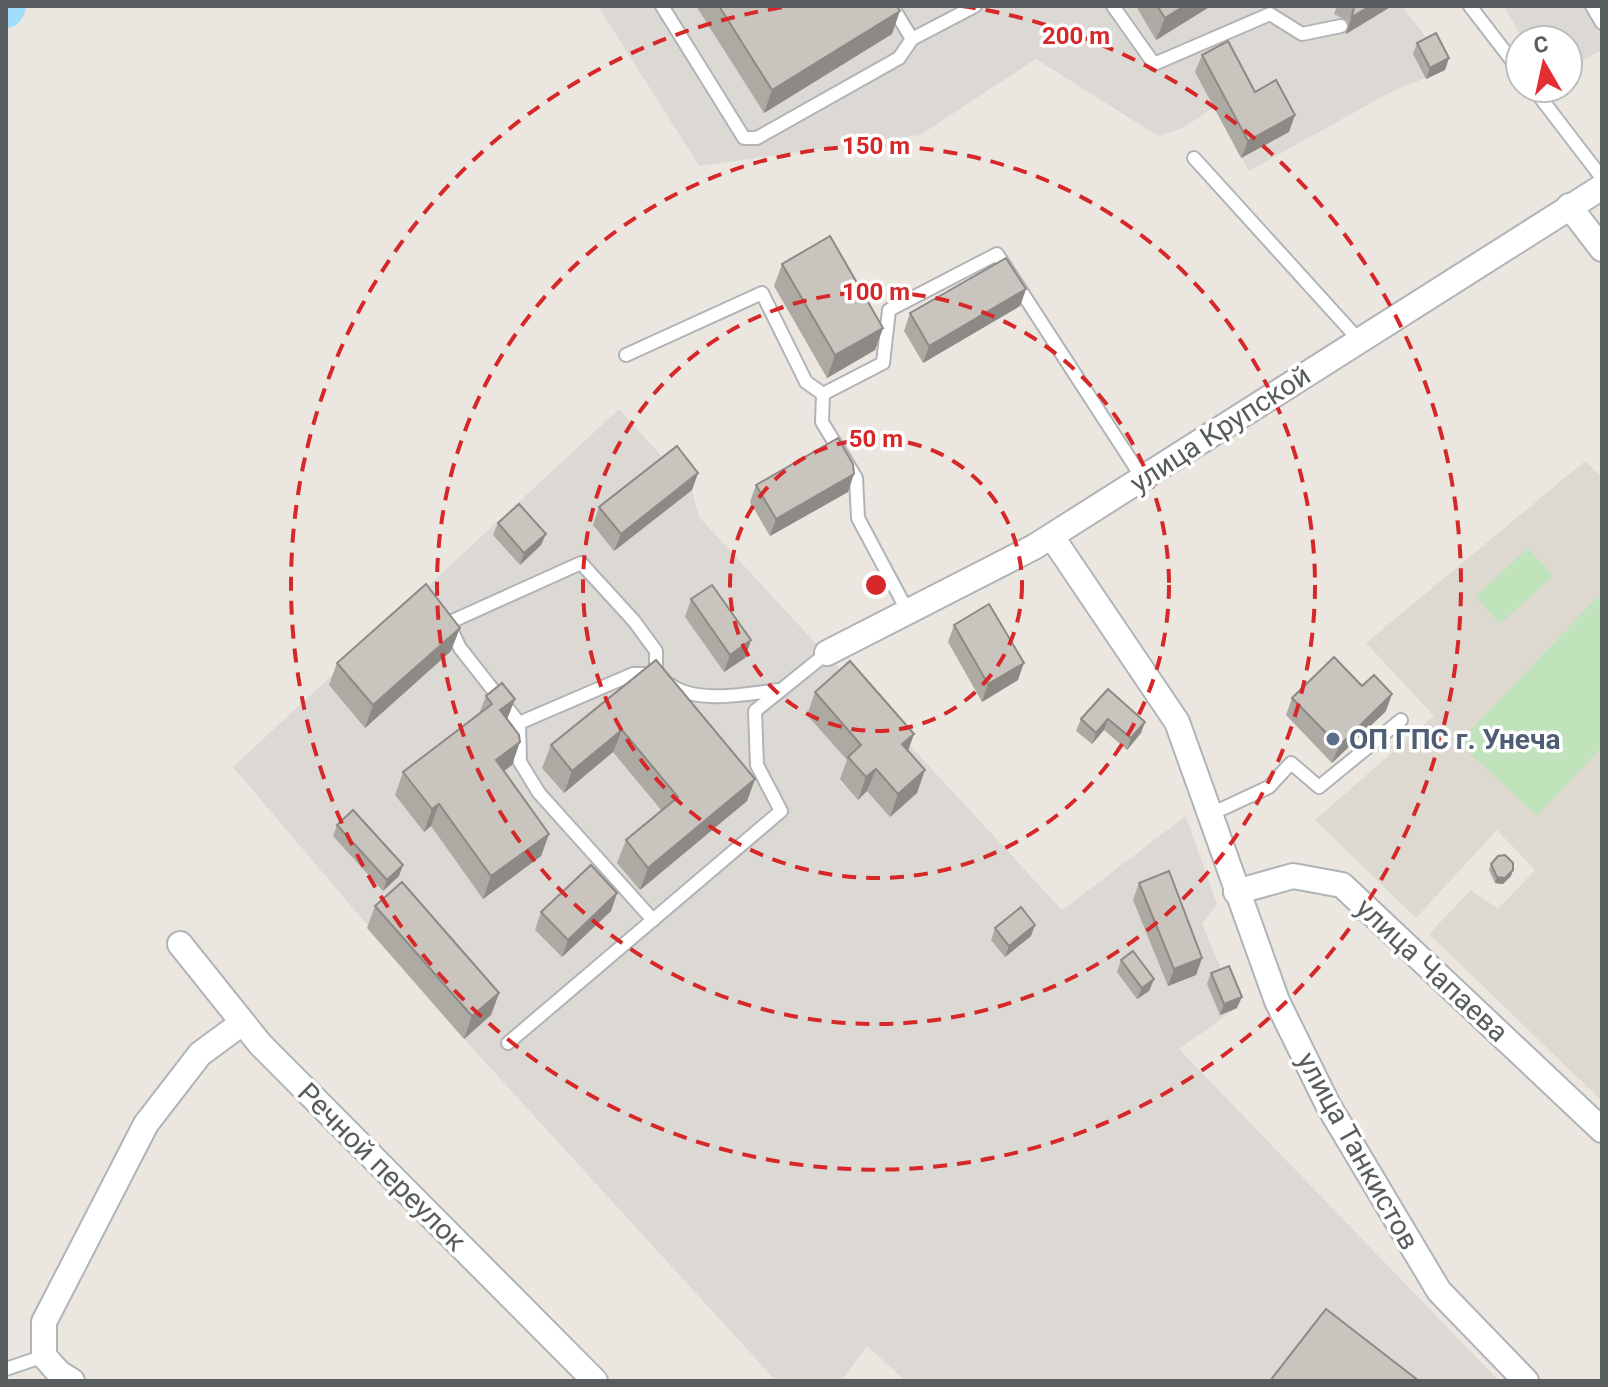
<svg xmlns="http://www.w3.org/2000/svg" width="1608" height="1387" font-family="Roboto,sans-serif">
	<rect width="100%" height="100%" fill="#ebe7e0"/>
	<g fill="#dcd9d4">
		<polygon points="598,6 1402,6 1432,45 1445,70 1393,91 1249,171 1214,107 1183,128 1158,136 1036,59 920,135 699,166"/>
		<polygon points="1503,6 1602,6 1602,50 1568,69 1568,40 1524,40"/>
		<polygon points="619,409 692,490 699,517 1062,910 1186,816 1217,905 1202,923 1237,1008 1179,1049 1499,1381 906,1381 867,1346 841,1381 776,1381 464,1039 233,767"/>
	</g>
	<polygon fill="#ddd9d1" points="1585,461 1602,477 1602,1101 1429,934 1471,890 1498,909 1535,870 1497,830 1416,918 1315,820 1434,716 1366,643"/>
	<g fill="#c0e3bc">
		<polygon points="1528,548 1553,576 1500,624 1475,597"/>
		<polygon points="1597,597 1602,602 1602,747 1537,816 1459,743"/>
	</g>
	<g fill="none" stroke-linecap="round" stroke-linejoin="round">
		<polyline stroke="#9fdefc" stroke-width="36" points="6,10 8,6"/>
		<defs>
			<g id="service">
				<polyline points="662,6 744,138 757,138 899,58 912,39"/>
				<polyline points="892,6 912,39 975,6"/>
				<polyline points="1113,6 1154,64 1270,14 1302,34 1341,26"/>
				<polyline points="1470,6 1520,71"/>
				<polyline points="1592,6 1602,23"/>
				<polyline points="1533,88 1602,178"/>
				<polyline points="1194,158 1359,340"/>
				<polyline points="626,355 762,293 806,382 823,394"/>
				<polyline points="908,612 858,518 856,478 822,422 823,394 883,363 889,310 997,254 1143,479"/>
				<path d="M671,685c25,19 78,9 107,5"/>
				<polyline points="519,723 460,648 448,623 581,563 634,621 656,651 656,673"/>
				<polyline points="1209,815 1269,787 1291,763 1319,787 1401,720"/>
				<polyline points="653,920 539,793 520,762 519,723 633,674 653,674"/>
				<polyline points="508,1043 781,811 757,765 755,711 827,653"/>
				<polyline points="6,1369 44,1356"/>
			</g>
			<g id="minor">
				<polyline points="1569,206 1602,249"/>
				<polyline points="1052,537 1177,722 1277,1001 1328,1105 1439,1291 1526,1381"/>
				<polyline points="827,653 1034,547 1602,187"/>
				<polyline points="1236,892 1293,876 1342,885 1602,1130"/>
				<polyline points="180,944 260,1044 595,1381"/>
				<polyline points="72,1381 59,1373 44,1356 44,1322 146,1124 200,1054 242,1023"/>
			</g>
		</defs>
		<use href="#service" stroke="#b0b4b7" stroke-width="16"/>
		<use href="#minor" stroke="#b0b4b7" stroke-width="28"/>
		<use href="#service" stroke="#fff" stroke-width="12"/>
		<use href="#minor" stroke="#fff" stroke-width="24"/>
	</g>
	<g fill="#ada9a3">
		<polygon points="696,6 897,6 892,34 764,113"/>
		<polygon points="1136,6 1211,6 1156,40"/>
		<polygon points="1337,6 1392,6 1346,34 1348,21 1334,14"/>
		<polygon points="1417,43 1449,58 1445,70 1426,79 1413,54"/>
		<polygon points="1202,55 1255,92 1289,132 1241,158 1195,72"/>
		<polygon points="782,264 883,328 875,350 827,378 774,286"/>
		<polygon points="1026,289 1020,306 923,363 904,331 910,313"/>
		<polygon points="698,473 692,490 614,551 593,525 599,507"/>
		<polygon points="756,485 848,492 770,536 750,502"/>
		<polygon points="498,523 541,545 520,565 493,535"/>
		<polygon points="691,599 751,640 745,658 724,672 685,617"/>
		<polygon points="954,625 1018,680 982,702 948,642"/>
		<polygon points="451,651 365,728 329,685 337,663"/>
		<polygon points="656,660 755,779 747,801 640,890 617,863 626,840 662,811 613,752 564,793 542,768 551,745"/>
		<polygon points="1108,689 1141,733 1127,750 1104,730 1092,744 1076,731 1081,719"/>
		<polygon points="815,692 914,734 908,750 917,793 890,817 867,791 858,800 840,779 847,760 807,715"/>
		<polygon points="486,696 507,719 512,765 504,771 549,834 541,856 483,899 431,826 424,832 395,795 403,772 479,714"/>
		<polygon points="1292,698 1386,711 1332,763 1286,715"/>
		<polygon points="337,825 399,876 383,891 333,836"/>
		<polygon points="1491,864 1513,870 1511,876 1503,884 1495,883 1489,870"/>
		<polygon points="1139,883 1202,958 1196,975 1168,986 1133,900"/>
		<polygon points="617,893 611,911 562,957 535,930 541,912"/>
		<polygon points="375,906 499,993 491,1015 464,1039 367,928"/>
		<polygon points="995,928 1031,936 1005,957 991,940"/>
		<polygon points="1121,960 1154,979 1149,991 1137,999 1117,972"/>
		<polygon points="1211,973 1237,1008 1220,1015 1207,984"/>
	</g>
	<g fill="#8d8985">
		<polygon points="1184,6 1211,6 1156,40 1165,18"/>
		<polygon points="1370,6 1392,6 1346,34 1352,17"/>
		<polygon points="900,11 892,34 764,113 772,90"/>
		<polygon points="1449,58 1445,70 1426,79 1430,68"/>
		<polygon points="1295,115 1289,132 1241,158 1248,141"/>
		<polygon points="1026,289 1020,306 923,363 929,346"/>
		<polygon points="883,328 875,350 827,378 835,355"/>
		<polygon points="698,473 692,490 614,551 621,534"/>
		<polygon points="854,474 848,492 770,536 776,519"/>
		<polygon points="546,534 541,545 520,565 524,553"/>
		<polygon points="460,628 451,651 365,728 373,705"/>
		<polygon points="751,640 745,658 724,672 730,655"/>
		<polygon points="1024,663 1018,680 982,702 988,684"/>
		<polygon points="1392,694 1386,711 1332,763 1339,746"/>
		<polygon points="515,699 506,722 500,710"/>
		<polygon points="1108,719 1104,730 1092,744 1096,733"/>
		<polygon points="1145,722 1141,733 1127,750 1131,738"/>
		<polygon points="622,730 613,752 564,793 572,771"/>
		<polygon points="914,734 906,756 902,744"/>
		<polygon points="520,742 512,765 488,783 496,760"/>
		<polygon points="876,769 867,791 858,800 866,777"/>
		<polygon points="925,770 917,793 890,817 898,794"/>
		<polygon points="755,779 747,801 640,890 648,868"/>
		<polygon points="439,804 431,826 424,832 432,809"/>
		<polygon points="549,834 541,856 483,899 491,876"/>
		<polygon points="403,865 399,876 383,891 387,880"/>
		<polygon points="1513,870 1511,876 1503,884 1495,883 1497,877"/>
		<polygon points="617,893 611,911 562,957 568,940"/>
		<polygon points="1035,925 1031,936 1005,957 1009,946"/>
		<polygon points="1202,958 1196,975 1168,986 1174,969"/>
		<polygon points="1154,979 1149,991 1137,999 1142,988"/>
		<polygon points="499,993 491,1015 464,1039 472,1016"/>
		<polygon points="1242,997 1237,1008 1220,1015 1224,1004"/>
	</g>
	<g fill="#c9c4be" stroke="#8d8985" stroke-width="2">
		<polygon points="719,6 897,6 900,11 772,90"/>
		<polygon points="1157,6 1184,6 1165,18"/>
		<polygon points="1354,6 1370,6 1352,17"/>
		<polygon points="1436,33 1449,58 1430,68 1417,43"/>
		<polygon points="1228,41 1255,92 1276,80 1295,115 1248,141 1202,55"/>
		<polygon points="830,236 883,328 835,355 782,264"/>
		<polygon points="1006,258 1026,289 929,346 910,313"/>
		<polygon points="838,438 853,464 854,474 776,519 756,485"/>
		<polygon points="677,446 698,473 621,534 599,507"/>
		<polygon points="519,504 546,534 524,553 498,523"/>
		<polygon points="426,584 460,628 373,705 337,663"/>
		<polygon points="712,585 751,640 730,655 691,599"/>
		<polygon points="989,604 1024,663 988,684 954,625"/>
		<polygon points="1334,657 1362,686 1374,675 1392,694 1339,746 1292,698"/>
		<polygon points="656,660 755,779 648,868 626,840 678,797 622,730 572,771 551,745"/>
		<polygon points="850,661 914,734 902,744 925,770 898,794 876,769 866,777 848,757 861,745 815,692"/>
		<polygon points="502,683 515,699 500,710 519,735 520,742 496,760 549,834 491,876 439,804 432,809 403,772 492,704 486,696"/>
		<polygon points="1108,689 1145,722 1131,738 1108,719 1096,733 1081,719"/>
		<polygon points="353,810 403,865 387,880 337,825"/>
		<polygon points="1505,855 1513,863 1513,870 1505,878 1497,877 1491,864 1498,856"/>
		<polygon points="591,865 617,893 568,940 541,912"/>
		<polygon points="1169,871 1202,958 1174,969 1139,883"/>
		<polygon points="402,882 499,993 472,1016 375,906"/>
		<polygon points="1021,907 1035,925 1009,946 995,928"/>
		<polygon points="1133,951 1154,979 1142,988 1121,960"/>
		<polygon points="1229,966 1242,997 1224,1004 1211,973"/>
		<polygon points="1326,1309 1419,1381 1270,1381"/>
	</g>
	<g fill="none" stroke="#d62828" stroke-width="4" stroke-dasharray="14 10">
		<circle cx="876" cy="585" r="146"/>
		<circle cx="876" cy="585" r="293"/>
		<circle cx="876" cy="585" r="439"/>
		<path d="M962 6A585 585 0 1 1 790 6"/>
	</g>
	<circle fill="#5c6f8a" stroke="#fff" stroke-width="3" cx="1333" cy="739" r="8"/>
	<g text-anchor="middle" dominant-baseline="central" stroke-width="7" stroke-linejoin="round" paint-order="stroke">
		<g font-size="28" fill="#585d60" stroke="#fff">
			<text transform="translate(1220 429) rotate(-33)">улица Крупской</text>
			<text transform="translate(1432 970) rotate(43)">улица Чапаева</text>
			<text transform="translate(1358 1151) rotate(61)">улица Танкистов</text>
			<text transform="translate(382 1167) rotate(45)">Речной переулок</text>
		</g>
		<g font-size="28" font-weight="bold" fill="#4e5e75" stroke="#fff" text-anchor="start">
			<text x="1349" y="739">ОП ГПС г. Унеча</text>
		</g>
	</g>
	<circle cx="876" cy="585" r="12" fill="#d62828" stroke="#fff" stroke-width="4"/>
	<g font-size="24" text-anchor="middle" font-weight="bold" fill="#d62828" stroke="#fff" stroke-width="7" stroke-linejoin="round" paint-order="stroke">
		<text x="1076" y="44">200 m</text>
		<text x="876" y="154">150 m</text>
		<text x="876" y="300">100 m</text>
		<text x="876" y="447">50 m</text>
	</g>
	<rect width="1608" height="1387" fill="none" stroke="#585d60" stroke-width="16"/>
	<g transform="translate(1544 64) rotate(351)"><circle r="38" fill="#ffffff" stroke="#bcbebf" stroke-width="2"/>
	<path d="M0-6L14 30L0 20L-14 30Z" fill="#e32e34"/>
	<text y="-12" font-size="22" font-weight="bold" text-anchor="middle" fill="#585d60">С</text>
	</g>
</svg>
